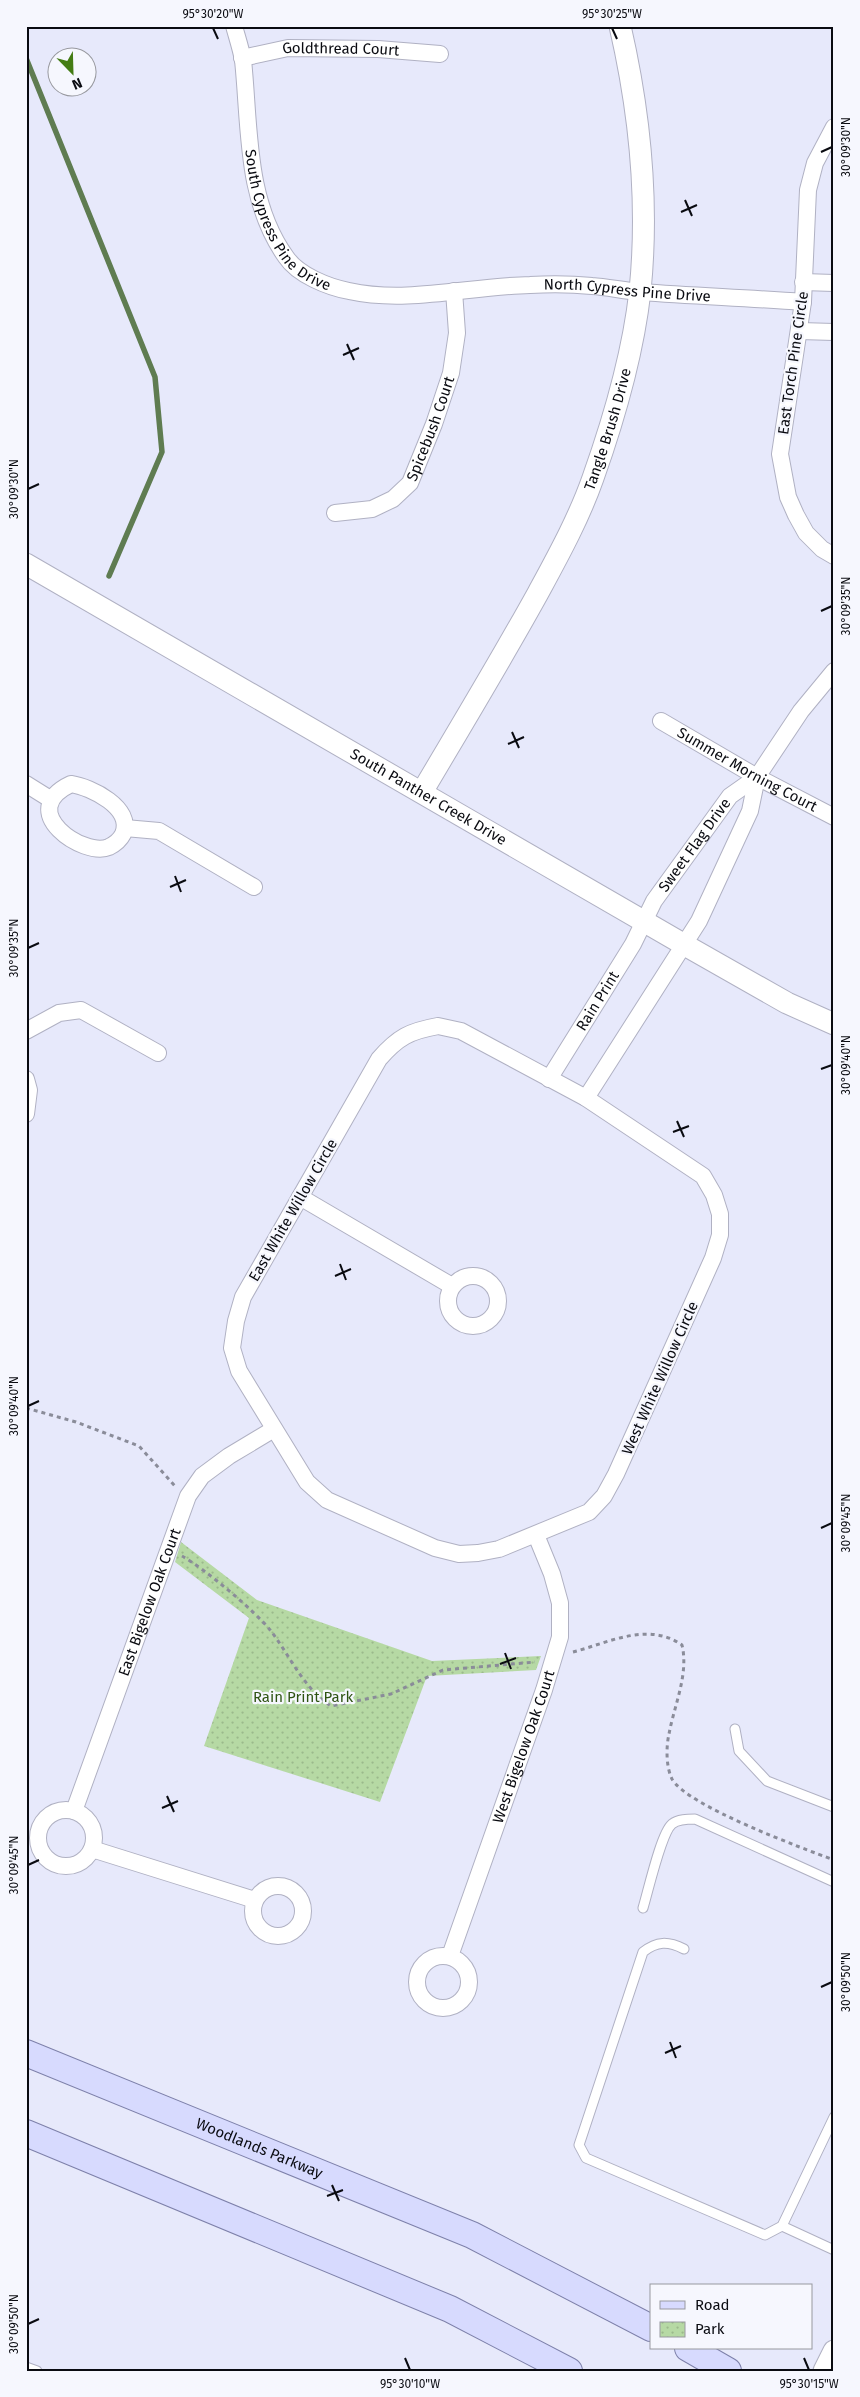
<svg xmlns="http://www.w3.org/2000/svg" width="860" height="2397" font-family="'Fira Sans',sans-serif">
	<defs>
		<pattern id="park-dots" width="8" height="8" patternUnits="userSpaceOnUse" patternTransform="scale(1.25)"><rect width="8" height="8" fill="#b6d9a4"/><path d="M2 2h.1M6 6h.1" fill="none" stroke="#9bb98c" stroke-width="1.8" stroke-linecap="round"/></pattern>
	</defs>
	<rect width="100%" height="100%" fill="#e7e9fb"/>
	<polygon fill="url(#park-dots)" points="181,1542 257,1600 432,1661 541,1656 536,1670 427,1676 380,1802 204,1746 249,1618 175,1562"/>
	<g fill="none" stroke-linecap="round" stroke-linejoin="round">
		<polyline stroke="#5f7c51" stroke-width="5.5" points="26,58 155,377 162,452 109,576"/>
		<defs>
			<g id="service">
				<polyline points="735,1729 739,1751 767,1781 834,1807"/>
				<path d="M643,1908c5,-16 18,-75 29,-84 6,-5 16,-5 23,-5l139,63"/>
				<path d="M684,1949c-16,-8 -27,-8 -41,3l-64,193 7,13 179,77 17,-9 52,-109"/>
				<polyline points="782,2226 834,2250"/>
				<polyline points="26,2367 37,2371"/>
			</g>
			<g id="minor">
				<path id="s1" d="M234,26c3,11 7,23 9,34 7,66 2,140 43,197 12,18 42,30 63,34 59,13 121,-5 181,-6 20,-1 41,-1 62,1 16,1 33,5 49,6 54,4 108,6 162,10"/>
				<path id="s2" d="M242,58l46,-10 90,1 62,5"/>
				<polyline points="834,127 815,163 808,190 803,302 780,454 788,497 796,515 806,533 822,549 834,556"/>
				<polyline points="803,282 834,283"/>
				<polyline points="800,331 834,332"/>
				<path id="s3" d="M335,513l37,-4 21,-10 17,-16 24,-59 17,-51 6,-40 -3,-42"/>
				<path id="s4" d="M661,721l96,56 77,40"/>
				<polyline points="26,784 50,799"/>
				<path d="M71,784c20,3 63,24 52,50 -3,6 -8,10 -14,13 -25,11 -95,-36 -38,-63z"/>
				<polyline points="125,828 159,831 254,887"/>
				<path d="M438,1026l23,5 125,67 117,78 11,19 6,19v21l-7,23 -97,216 -12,22 -15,16 -90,37 -21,4 -19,1 -24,-6 -108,-48 -20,-18 -68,-111 -7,-23 4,-27 7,-24 136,-238c19,-22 31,-28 59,-33z"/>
				<polyline points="26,1031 59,1013 81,1010 158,1053"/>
				<polyline points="26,1079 29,1090 26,1114"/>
				<path id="s5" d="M549,1079l84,-135 21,-43 76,-105 27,-19"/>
				<polyline points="586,1098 699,921 750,811 757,777 801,711 834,671"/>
				<polyline points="300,1197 452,1286"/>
				<circle cx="473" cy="1301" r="25"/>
				<circle cx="66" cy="1838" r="28"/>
				<path id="s6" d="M74,1811l114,-315 14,-20 27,-20 45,-27"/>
				<polyline points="92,1849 255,1900"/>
				<circle cx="278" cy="1911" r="25"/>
				<circle cx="443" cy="1982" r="26"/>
				<path id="s7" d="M450,1956l94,-266 16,-53v-34l-8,-29 -16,-39"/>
			</g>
			<g id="tertiary">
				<path id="s8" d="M26,564l657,380 104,59 47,21"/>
				<path id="s9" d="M422,792c39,-66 79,-132 116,-199 20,-37 41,-75 55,-115 21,-59 40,-124 47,-187 9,-89 0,-178 -20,-265"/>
				<polyline points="824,2371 834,2351"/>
			</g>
			<g id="primary">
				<path id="s10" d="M26,2053l446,182 179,93"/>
				<polyline points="26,2133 450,2309 569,2371"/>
				<polyline points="688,2348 728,2371"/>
			</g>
		</defs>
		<use href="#service" stroke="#b0b1c3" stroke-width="11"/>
		<use href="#minor" stroke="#b0b1c3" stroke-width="18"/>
		<use href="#tertiary" stroke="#b0b1c3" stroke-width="23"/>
		<use href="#primary" stroke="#7e81aa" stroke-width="28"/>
		<g stroke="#8a8c99" stroke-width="3" stroke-dasharray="4 4" stroke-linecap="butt">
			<polyline points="26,1408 76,1422 139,1446 175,1486"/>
			<path d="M182,1556c23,13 73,55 89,75 19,25 33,58 60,75l60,-12 52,-24 92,-8"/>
			<path d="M573,1652c35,-9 75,-31 109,-7 7,29 -8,61 -13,89 -3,13 -3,33 3,45 15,27 130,69 162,81"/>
		</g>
		<use href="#service" stroke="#fff" stroke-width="9"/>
		<use href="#minor" stroke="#fff" stroke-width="16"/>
		<use href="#tertiary" stroke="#fff" stroke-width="21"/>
		<use href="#primary" stroke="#d7dafe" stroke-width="26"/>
	</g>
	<path fill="none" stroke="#0a0b11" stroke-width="2" d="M213,28l5,11M612,28l5,11M821,152l11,-5M685,200l7,16M681,212l16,-7M347,344l7,16M343,355l16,-7M28,489l11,-5M821,611l11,-5M512,732l7,16M508,744l16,-7M175,876l6,16M170,887l16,-7M28,948l11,-5M821,1069l11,-4M677,1121l7,16M673,1132l16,-6M340,1264l6,16M335,1276l16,-7M28,1406l11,-5M821,1528l11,-5M505,1653l6,16M500,1664l16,-6M167,1796l7,16M162,1808l16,-7M28,1865l11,-5M821,1987l11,-5M670,2042l6,16M665,2053l16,-7M332,2185l7,16M327,2196l16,-6M28,2324l11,-5M405,2358l5,12M804,2358l5,12"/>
	<g text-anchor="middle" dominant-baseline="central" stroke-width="4.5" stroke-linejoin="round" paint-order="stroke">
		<g font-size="15" fill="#0a0b11" stroke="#f6f7fe">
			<text stroke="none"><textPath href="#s2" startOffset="100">Goldthread Court</textPath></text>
			<text stroke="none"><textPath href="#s1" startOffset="209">South Cypress Pine Drive</textPath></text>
			<text stroke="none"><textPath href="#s1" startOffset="592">North Cypress Pine Drive</textPath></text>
			<text transform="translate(793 363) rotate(-82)">East Torch Pine Circle</text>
			<text stroke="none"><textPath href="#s3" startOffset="142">Spicebush Court</textPath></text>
			<text stroke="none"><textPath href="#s9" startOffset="409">Tangle Brush Drive</textPath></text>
			<text stroke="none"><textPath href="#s4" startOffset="99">Summer Morning Court</textPath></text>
			<text stroke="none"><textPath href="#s8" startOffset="465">South Panther Creek Drive</textPath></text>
			<text stroke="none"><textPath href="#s5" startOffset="276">Sweet Flag Drive</textPath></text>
			<text stroke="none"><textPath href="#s5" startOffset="92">Rain Print</textPath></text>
			<text transform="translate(293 1210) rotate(-60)">East White Willow Circle</text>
			<text transform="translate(660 1378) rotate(-66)">West White Willow Circle</text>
			<text stroke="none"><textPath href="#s6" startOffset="222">East Bigelow Oak Court</textPath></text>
			<text stroke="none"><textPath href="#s7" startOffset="222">West Bigelow Oak Court</textPath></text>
			<text stroke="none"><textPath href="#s10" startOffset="252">Woodlands Parkway</textPath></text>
		</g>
		<g font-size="15" fill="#2e5312" stroke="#f6f7fe">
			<text x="303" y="1697">Rain Print Park</text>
		</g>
	</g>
	<rect width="860" height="2397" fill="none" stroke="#f6f7fe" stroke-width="55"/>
	<rect x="650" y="2284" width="162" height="65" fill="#f6f7fe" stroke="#98999f"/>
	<rect x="660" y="2301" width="25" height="8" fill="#d7dafe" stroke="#98999f"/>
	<text x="695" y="2310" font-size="15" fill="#0a0b11">Road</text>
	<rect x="660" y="2322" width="25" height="15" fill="url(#park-dots)" stroke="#98999f"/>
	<text x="695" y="2334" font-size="15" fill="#0a0b11">Park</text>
	<g transform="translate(72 72) rotate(157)"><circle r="24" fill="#f6f7fe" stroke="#98999f"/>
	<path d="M0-4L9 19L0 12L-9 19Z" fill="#447c14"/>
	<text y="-8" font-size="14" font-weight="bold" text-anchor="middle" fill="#0a0b11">N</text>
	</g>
	<rect x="28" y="28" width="804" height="2342" fill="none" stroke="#0a0b11" stroke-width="2"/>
	<g font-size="12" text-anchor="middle" fill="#0a0b11">
		<text x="213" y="18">95°30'20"W</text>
		<text x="612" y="18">95°30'25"W</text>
		<text transform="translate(846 147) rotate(-90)" y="4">30°09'30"N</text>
		<text transform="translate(14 489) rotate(-90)" y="4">30°09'30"N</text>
		<text transform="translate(846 606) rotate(-90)" y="4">30°09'35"N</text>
		<text transform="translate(14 948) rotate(-90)" y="4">30°09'35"N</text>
		<text transform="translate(846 1065) rotate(-90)" y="4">30°09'40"N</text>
		<text transform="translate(14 1406) rotate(-90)" y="4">30°09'40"N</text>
		<text transform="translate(846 1523) rotate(-90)" y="4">30°09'45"N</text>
		<text transform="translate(14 1865) rotate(-90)" y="4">30°09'45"N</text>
		<text transform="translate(846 1982) rotate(-90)" y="4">30°09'50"N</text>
		<text transform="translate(14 2324) rotate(-90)" y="4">30°09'50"N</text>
		<text x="410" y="2388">95°30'10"W</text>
		<text x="809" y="2388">95°30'15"W</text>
	</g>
</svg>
